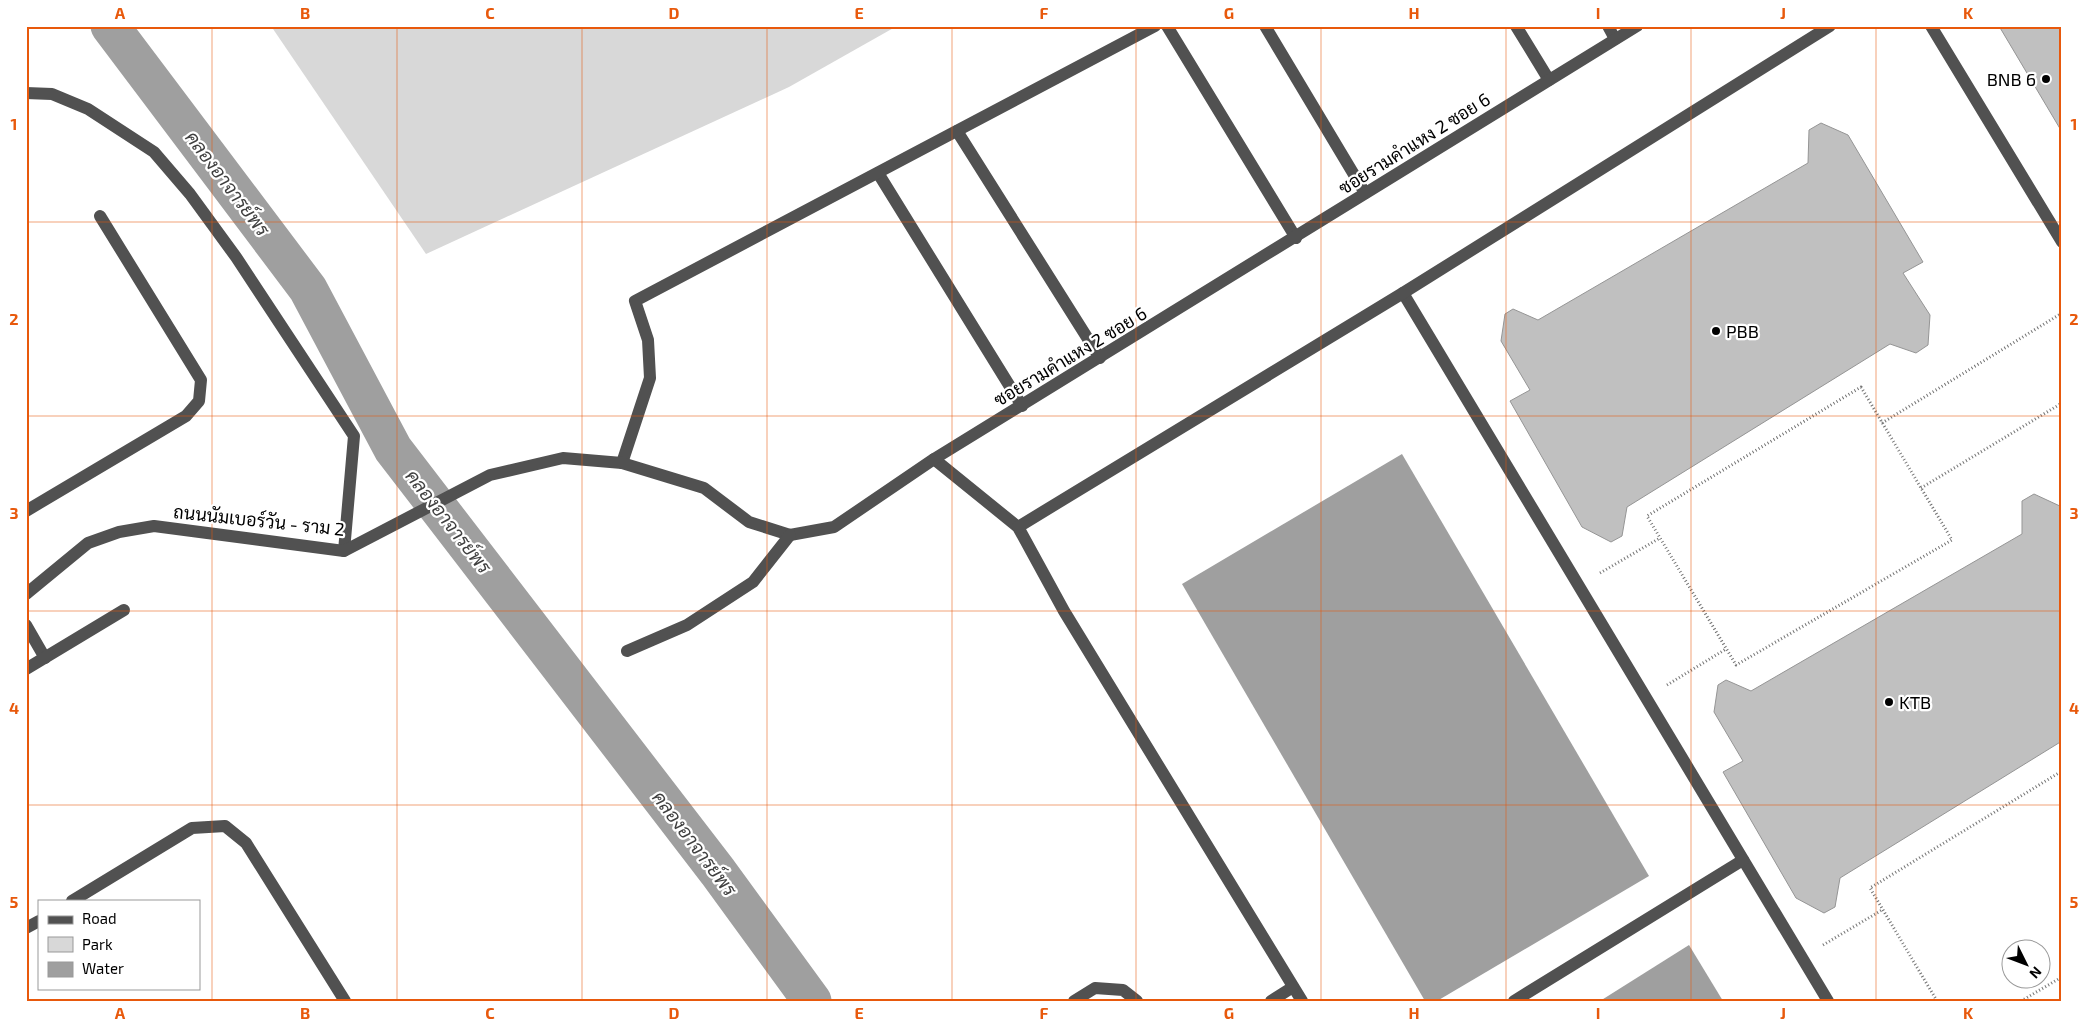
<svg xmlns="http://www.w3.org/2000/svg" width="2088" height="1027" font-family="'Exo 2',Sarabun,sans-serif">
	<rect width="100%" height="100%" fill="#fff"/>
	<polygon fill="#d8d8d8" points="271,26 897,26 789,87 426,254"/>
	<g fill="#9f9f9f">
		<polygon points="1402,454 1649,876 1437,1001 1425,1001 1182,584"/>
		<polygon points="1689,945 1723,1001 1600,1001"/>
	</g>
	<g fill="none" stroke-linecap="round" stroke-linejoin="round">
		<polyline stroke="#9f9f9f" stroke-width="39" points="110,26 308,289 393,449 718,872 812,1001"/>
	</g>
	<g fill="#c0c0c0" stroke="#959595">
		<polygon points="1999,26 2062,26 2062,132"/>
		<polygon points="1821,123 1848,135 1923,262 1903,273 1930,315 1928,345 1916,353 1890,344 1627,507 1622,536 1611,542 1582,527 1510,401 1530,390 1501,341 1505,314 1513,309 1538,320 1808,163 1809,130"/>
		<polygon points="2034,494 2062,507 2062,741 1840,878 1835,907 1824,913 1796,898 1723,772 1743,761 1714,712 1718,685 1726,680 1751,691 2022,534 2022,501"/>
	</g>
	<g fill="none" stroke-linecap="round" stroke-linejoin="round">
		<g stroke="#737373" stroke-width="3" stroke-dasharray="1 2.5" stroke-linecap="butt">
			<polygon points="1861,387 1952,540 1736,665 1647,516"/>
			<polyline points="1882,423 2062,313"/>
			<polyline points="1921,488 2062,403"/>
			<polyline points="1600,573 1660,538"/>
			<polyline points="1667,685 1726,649"/>
			<polyline points="1823,945 1882,910"/>
			<polyline points="1937,1001 1870,888 2062,771"/>
			<polyline points="2021,1001 2062,977"/>
		</g>
		<g stroke="#515151" stroke-width="12">
			<polyline points="1167,26 1296,238"/>
			<polyline points="1265,26 1365,193"/>
			<polyline points="1516,26 1549,80"/>
			<polyline points="1608,26 1615,39"/>
			<polyline points="1931,26 2062,242"/>
			<polyline points="26,93 52,94 88,109 154,152 190,194 236,257 354,436 344,551"/>
			<polyline points="957,131 1100,358"/>
			<polyline points="878,173 1022,406"/>
			<polyline points="1403,293 1828,1001"/>
			<polyline points="934,459 1018,527 1064,611 1302,1001"/>
			<polyline points="622,463 650,378 648,340 635,301 1155,26"/>
			<polyline points="26,511 186,416 199,401 201,380 100,216"/>
			<polyline points="1018,527 1403,293 1830,26"/>
			<polyline points="26,594 88,543 119,532 154,526 344,551 490,475 563,458 622,463 704,488 749,522 790,535 834,527 934,459 1637,26"/>
			<polyline points="26,625 45,658"/>
			<polyline points="627,651 687,625 753,582 790,535"/>
			<polyline points="26,669 124,610"/>
			<polyline points="72,901 192,828 225,826 246,843 345,1001"/>
			<polyline points="26,928 39,921"/>
			<polyline points="1074,1001 1095,988 1123,990 1137,1001"/>
			<polyline points="1271,1001 1293,987"/>
			<polyline points="1514,1001 1743,860"/>
		</g>
	</g>
	<path fill="none" stroke="#e8590c" stroke-width="1" stroke-opacity="0.55" d="M212,26v975M397,26v975M582,26v975M767,26v975M952,26v975M1136,26v975M1321,26v975M1506,26v975M1691,26v975M1876,26v975M26,222h2036M26,416h2036M26,611h2036M26,805h2036"/>
	<g fill="#000" stroke="#fff" stroke-width="2">
		<circle cx="2046" cy="79" r="5"/>
		<circle cx="1716" cy="331" r="5"/>
		<circle cx="1889" cy="702" r="5"/>
	</g>
	<g text-anchor="middle" dominant-baseline="central" stroke-width="4.5" stroke-linejoin="round" paint-order="stroke">
		<g font-size="18" fill="#000" stroke="#fff" text-anchor="start">
			<text x="2036" y="79" text-anchor="end">BNB 6</text>
			<text x="1726" y="331">PBB</text>
			<text x="1899" y="702">KTB</text>
		</g>
		<g font-size="18" fill="#000" stroke="#fff">
			<text transform="translate(1414 143) rotate(-32)">ซอยรามคำแหง 2 ซอย 6</text>
			<text transform="translate(1070 356) rotate(-31)">ซอยรามคำแหง 2 ซอย 6</text>
			<text transform="translate(259 520) rotate(6)">ถนนนัมเบอร์วัน - ราม 2</text>
		</g>
		<g font-size="19" font-style="italic" fill="#404040" stroke="#fff">
			<text transform="translate(228 183) rotate(53)">คลองอาจารย์พร</text>
			<text transform="translate(449 521) rotate(52)">คลองอาจารย์พร</text>
			<text transform="translate(695 843) rotate(53)">คลองอาจารย์พร</text>
		</g>
	</g>
	<rect width="2088" height="1027" fill="none" stroke="#ffffff" stroke-width="55"/>
	<rect x="38" y="900" width="162" height="90" fill="#ffffff" stroke="#999999"/>
	<rect x="48" y="916" width="25" height="8" fill="#515151" stroke="#999999"/>
	<text x="82" y="924" font-size="15" fill="#000000">Road</text>
	<rect x="48" y="937" width="25" height="15" fill="#d8d8d8" stroke="#999999"/>
	<text x="82" y="950" font-size="15" fill="#000000">Park</text>
	<rect x="48" y="962" width="25" height="15" fill="#9f9f9f" stroke="#999999"/>
	<text x="82" y="974" font-size="15" fill="#000000">Water</text>
	<g transform="translate(2026 964) rotate(132)"><circle r="24" fill="#ffffff" stroke="#999999"/>
	<path d="M0-4L9 19L0 12L-9 19Z" fill="#000000"/>
	<text y="-8" font-size="14" font-weight="bold" text-anchor="middle" fill="#000000">N</text>
	</g>
	<rect x="28" y="28" width="2032" height="972" fill="none" stroke="#e8590c" stroke-width="2"/>
	<g font-size="16" text-anchor="middle" font-weight="bold" fill="#e8590c">
		<text x="120" y="19">A</text>
		<text x="305" y="19">B</text>
		<text x="490" y="19">C</text>
		<text x="674" y="19">D</text>
		<text x="859" y="19">E</text>
		<text x="1044" y="19">F</text>
		<text x="1229" y="19">G</text>
		<text x="1414" y="19">H</text>
		<text x="1598" y="19">I</text>
		<text x="1783" y="19">J</text>
		<text x="1968" y="19">K</text>
		<text x="14" y="130">1</text>
		<text x="2074" y="130">1</text>
		<text x="14" y="325">2</text>
		<text x="2074" y="325">2</text>
		<text x="14" y="519">3</text>
		<text x="2074" y="519">3</text>
		<text x="14" y="714">4</text>
		<text x="2074" y="714">4</text>
		<text x="14" y="908">5</text>
		<text x="2074" y="908">5</text>
		<text x="120" y="1019">A</text>
		<text x="305" y="1019">B</text>
		<text x="490" y="1019">C</text>
		<text x="674" y="1019">D</text>
		<text x="859" y="1019">E</text>
		<text x="1044" y="1019">F</text>
		<text x="1229" y="1019">G</text>
		<text x="1414" y="1019">H</text>
		<text x="1598" y="1019">I</text>
		<text x="1783" y="1019">J</text>
		<text x="1968" y="1019">K</text>
	</g>
</svg>
